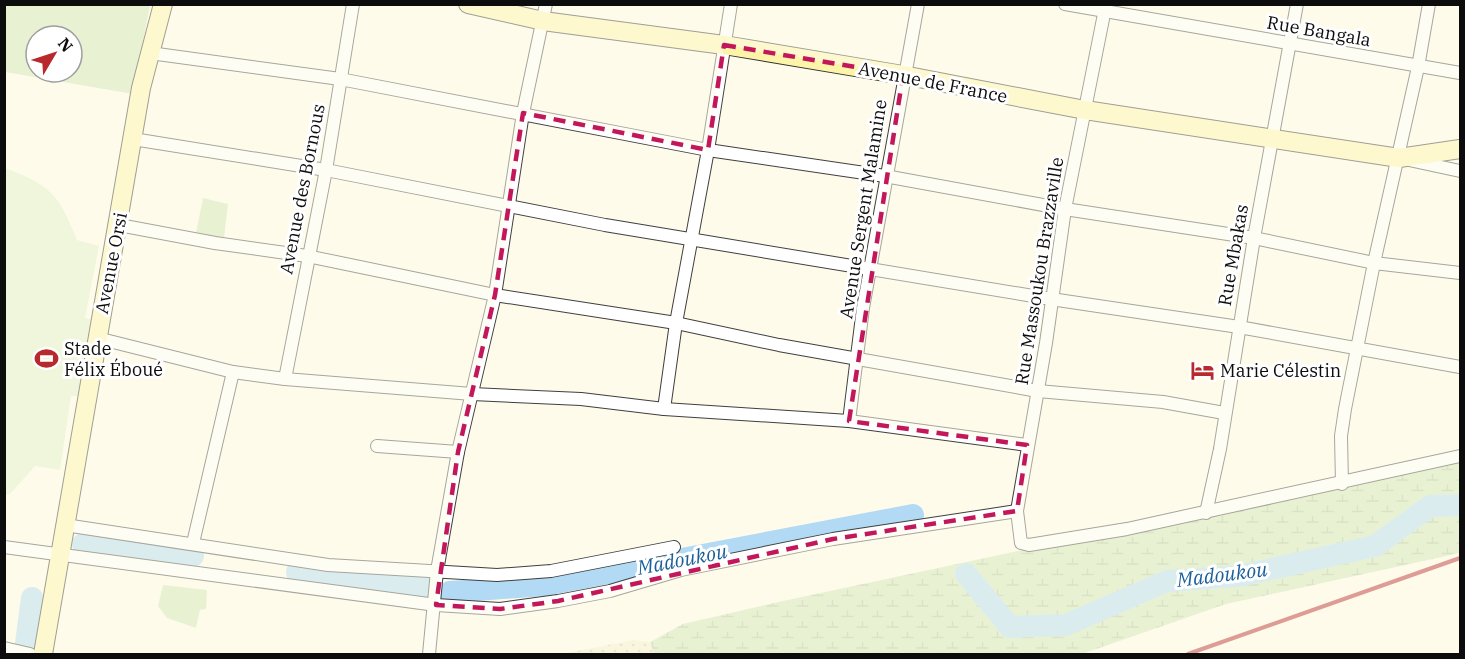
<svg xmlns="http://www.w3.org/2000/svg" width="1465" height="659" font-family="'IBM Plex Serif',serif">
	<defs>
		<pattern id="farmland-dots" width="8" height="8" patternUnits="userSpaceOnUse" patternTransform="scale(1.5)"><rect width="8" height="8" fill="#f3f0cd"/><path d="M2 2h.1M6 6h.1" fill="none" stroke="#cfcdaf" stroke-width="1.8" stroke-linecap="round"/></pattern>
		<pattern id="wetland-marsh" width="20" height="14" patternUnits="userSpaceOnUse" patternTransform="scale(1.5)"><rect width="20" height="14" fill="#cfe7b7"/><path d="M1 5h8M5 5V1M11 12h8M15 12V8" fill="none" stroke="#b1c59c"/></pattern>
	</defs>
	<rect width="100%" height="100%" fill="#fefbeb"/>
	<polygon fill="url(#farmland-dots)" points="633,640 650,642 654,654 562,654"/>
	<g fill="#cfe7b7" fill-rule="evenodd">
		<path d="M4,5h146l-17,89 -128,-22zM36,36h36v36h-36z"/>
		<polygon points="203,198 228,204 224,239 196,233"/>
		<polygon points="163,585 207,590 206,609 200,610 196,628 167,618 158,606"/>
	</g>
	<polygon fill="url(#wetland-marsh)" points="1460,457 1460,553 1226,604 1082,654 654,654 650,642 683,624 778,602"/>
	<path fill="#e1efc8" d="M5,168c45,17 54,26 72,72l22,6 -14,72 9,2 -14,76h-9l-11,74 -25,-4 -24,27 -6,3z"/>
	<g fill="none" stroke-linecap="round" stroke-linejoin="round">
		<g stroke="#b2daf4" stroke-width="22">
			<polyline points="83,544 193,556"/>
			<polyline points="297,572 425,588"/>
			<polyline points="966,574 1010,627 1066,625 1167,581 1239,576 1375,546 1430,506 1460,505"/>
			<polyline points="450,592 545,585 913,515"/>
			<polyline points="26,643 32,598"/>
		</g>
		<defs>
			<g id="street">
				<polyline points="1065,4 1460,73"/>
				<polyline points="1106,4 1065,209 1046,343 1017,511 1021,543 1029,545 1127,529 1460,456"/>
				<polyline points="150,53 340,79 708,150 885,176 1065,209 1254,238 1374,263 1460,273"/>
				<polyline points="133,139 326,170 605,225 1051,299 1239,327 1460,367"/>
				<polyline points="1409,160 1460,171"/>
				<polyline points="119,225 215,243 307,256 495,295 676,323 779,345 1038,391 1163,402 1224,413"/>
				<polyline points="97,338 233,372 285,379 472,394 581,399 664,409 849,421 1027,445"/>
				<polyline points="285,379 326,170 353,4"/>
				<polyline points="664,409 676,323 708,150 731,4"/>
				<polyline points="849,421 863,308 918,4"/>
				<polyline points="377,446 458,452"/>
				<polyline points="1342,484 1341,436 1345,409 1374,263 1418,67 1429,4"/>
				<polyline points="1206,513 1220,449 1254,238 1297,4"/>
				<polyline points="65,525 328,565 497,575 551,571 674,547"/>
				<polyline points="193,543 233,372"/>
				<polyline points="4,547 436,605 500,609 558,601 610,591 681,570 833,539 1017,511"/>
				<polyline points="4,648 30,654"/>
				<polyline points="429,654 437,571 458,452 495,295 523,113 546,4"/>
			</g>
			<g id="secondary">
				<polyline points="468,4 543,21 724,45 903,75 1085,110 1399,158 1460,149"/>
				<polyline points="43,654 141,88 163,4"/>
			</g>
		</defs>
		<use href="#street" stroke="#3f3f3f" stroke-width="14"/>
		<use href="#secondary" stroke="#2e2e2e" stroke-width="20"/>
		<use href="#street" stroke="#fff" stroke-width="12"/>
		<use href="#secondary" stroke="#fcf4a8" stroke-width="18"/>
		<polyline stroke="#b7292d" stroke-width="4" points="1188,654 1460,558"/>
	</g>
	<path d="M0 0H1465V659H0ZM724,45l179,30 -54,346 178,24 -10,66 -184,28 -275,62 -58,8 -64,-4 22,-153 37,-157 28,-182 185,37z" fill="#fefbeb" fill-opacity=".55" fill-rule="evenodd"/>
	<path fill="none" stroke="#c2185b" stroke-width="4.5" stroke-dasharray="12 8" stroke-linejoin="round" d="M724,45l179,30 -54,346 178,24 -10,66 -184,28 -275,62 -58,8 -64,-4 22,-153 37,-157 28,-182 185,37z"/>
	<defs>
		<symbol id="stadium-bare" viewBox="-9 -9 18 18"><path d="M0-5a6.5 5 0 1 0 0 10a6.5 5 0 1 0 0-10ZM-3.5-1.8h7v3.6h-7Z" fill="#b7292d" stroke="#fff" stroke-width="2.5" paint-order="stroke"/></symbol>
		<symbol id="hotel-bare" viewBox="-9 -9 18 18"><path d="M-6-4.5h1.5V1H6V5H4.5V3h-9V5H-6ZM-4 0a1.8 1.8 0 1 1 3.6 0ZM.5 0V-2.5h3Q6-2.5 6 0Z" fill="#b7292d" stroke="#fff" stroke-width="2.5" paint-order="stroke"/></symbol>
	</defs>
	<g fill-rule="evenodd">
		<use href="#stadium-bare" x="30" y="342" width="33" height="33"/>
		<use href="#hotel-bare" x="1186" y="354" width="33" height="33"/>
	</g>
	<g text-anchor="middle" dominant-baseline="central" stroke-width="6" stroke-linejoin="round" paint-order="stroke">
		<g font-size="18" fill="#0c0c0c" stroke="#fff">
			<text transform="translate(1319 31) rotate(10)">Rue Bangala</text>
			<text transform="translate(933 82) rotate(11)">Avenue de France</text>
			<text transform="translate(302 189) rotate(-79)">Avenue des Bornous</text>
			<text transform="translate(863 209) rotate(-81)">Avenue Sergent Malamine</text>
			<text transform="translate(1233 255) rotate(-80)">Rue Mbakas</text>
			<text transform="translate(111 263) rotate(-79)">Avenue Orsi</text>
			<text transform="translate(1039 271) rotate(-81)">Rue Massoukou Brazzaville</text>
		</g>
		<g font-size="18" fill="#0c0c0c" stroke="#fff" text-anchor="start">
			<text x="64" y="348">Stade<tspan x="64" dy="21">Félix Éboué</tspan></text>
			<text x="1220" y="370">Marie Célestin</text>
		</g>
		<g font-size="20" font-style="italic" fill="#1a5f99" stroke="#fff">
			<text transform="translate(682 559) rotate(-11)">Madoukou</text>
			<text transform="translate(1222 574) rotate(-7)">Madoukou</text>
		</g>
	</g>
	<rect width="1465" height="659" fill="none" stroke="#0c0c0c" stroke-width="12"/>
	<g transform="translate(54 54) rotate(51)"><circle r="28" fill="#ffffff" stroke="#9e9e9e" stroke-width="1.5"/>
	<path d="M0-4.5L10 22L0 15L-10 22Z" fill="#b7292d"/>
	<text y="-9" font-size="16" font-weight="bold" text-anchor="middle" fill="#0c0c0c">N</text>
	</g>
</svg>
